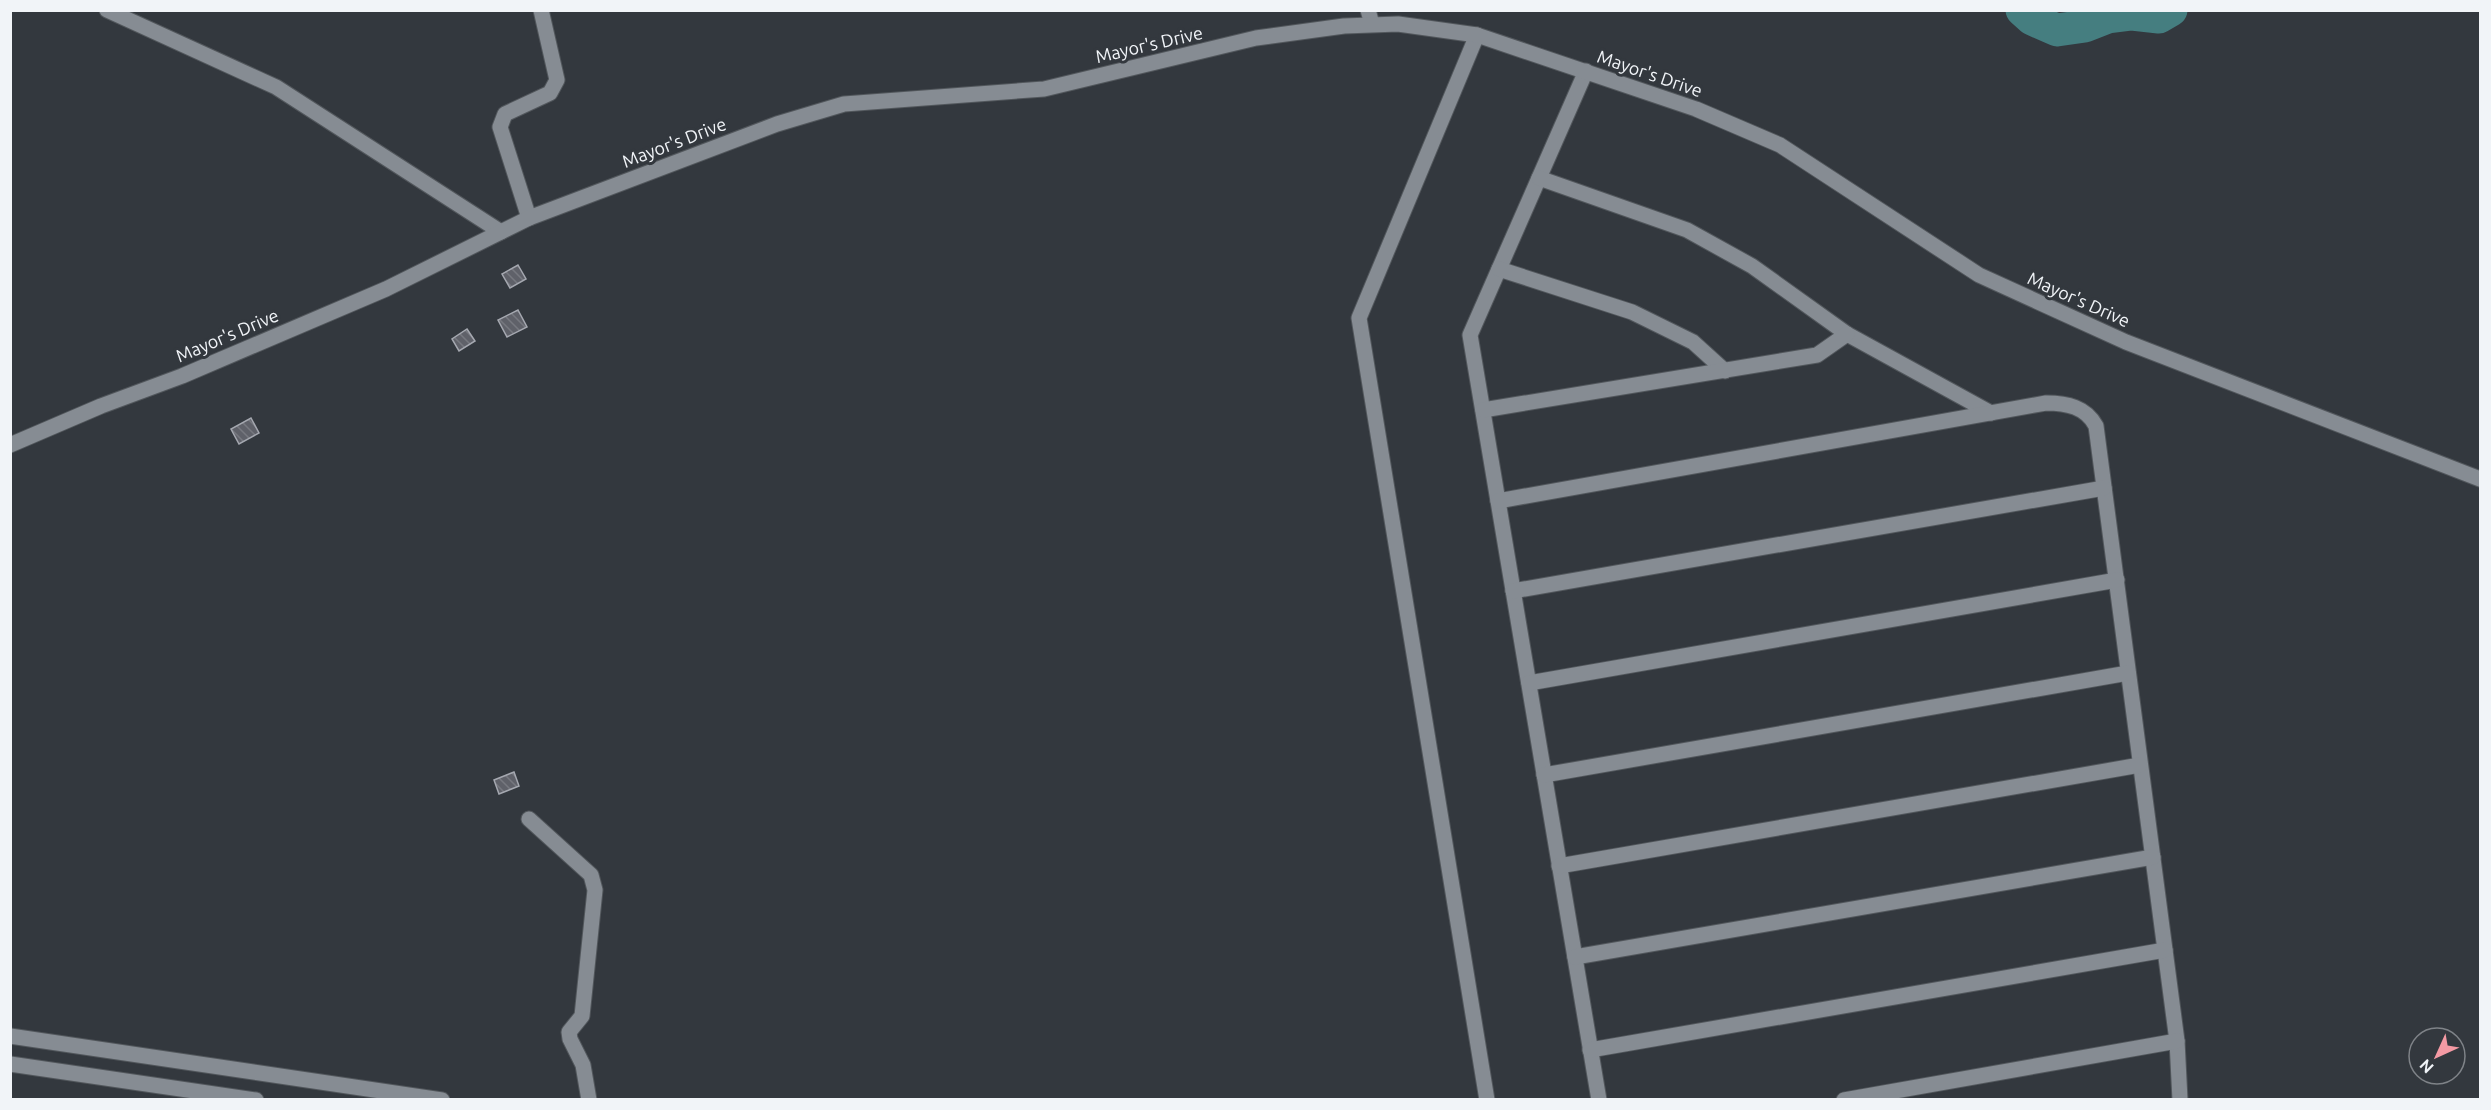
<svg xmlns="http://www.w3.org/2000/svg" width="2491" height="1110" font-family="Ubuntu,sans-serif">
	<defs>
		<pattern id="building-back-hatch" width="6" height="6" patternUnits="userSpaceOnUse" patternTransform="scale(1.5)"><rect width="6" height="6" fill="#5f6169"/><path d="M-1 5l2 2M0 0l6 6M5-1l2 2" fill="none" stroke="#76787f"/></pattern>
	</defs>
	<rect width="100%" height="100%" fill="#33383e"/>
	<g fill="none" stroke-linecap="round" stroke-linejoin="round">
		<polyline stroke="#457e80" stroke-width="33" points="2022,10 2032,19 2057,30 2085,26 2108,17 2132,14 2159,17 2171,10"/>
	</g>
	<g fill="url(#building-back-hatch)" stroke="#a5a8b0" stroke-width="1.5">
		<polygon points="518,265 526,279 510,288 502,274"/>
		<polygon points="518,310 527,327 507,337 498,320"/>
		<polygon points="467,329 475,341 459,351 452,339"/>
		<polygon points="251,418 259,433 239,444 231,429"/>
		<polygon points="514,772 519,786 499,794 494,780"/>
	</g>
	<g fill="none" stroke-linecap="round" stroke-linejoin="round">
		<defs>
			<g id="minor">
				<polyline points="107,10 276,87 501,232"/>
				<polyline points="1368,10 1372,24"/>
				<polyline points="1477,35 1359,318 1487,1100"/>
				<polyline points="1586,71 1470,335 1599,1100"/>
				<polyline points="1539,178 1687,230 1752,266 1847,334 1991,413"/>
				<polyline points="529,218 500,127 505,114 550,93 557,80 541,10"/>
				<polyline points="1499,269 1632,312 1693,342 1725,371"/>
				<polyline points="1483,410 1817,355 1847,334"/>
				<path d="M1498,501l548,-98c21,0 40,4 50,23l81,615 3,59"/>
				<polyline points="1513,591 2104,488"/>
				<polyline points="1529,683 2117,580"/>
				<polyline points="1544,775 2128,673"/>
				<polyline points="529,819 591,875 595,890 582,1016 569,1032 570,1039 583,1065 589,1100"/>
				<polyline points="1559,866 2140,765"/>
				<polyline points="1575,957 2153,857"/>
				<polyline points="10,1036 442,1100"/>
				<polyline points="1590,1050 2165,950"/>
				<polyline points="10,1064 256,1100"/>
				<polyline points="1844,1100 2177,1041"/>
			</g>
			<polyline id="tertiary" points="10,445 101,406 182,376 386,289 529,218 777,124 844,104 1044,89 1256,38 1344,26 1398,24 1477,35 1696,109 1780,145 1979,275 2126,342 2480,479"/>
		</defs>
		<use href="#minor" stroke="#52575c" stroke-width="17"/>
		<use href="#tertiary" stroke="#52575c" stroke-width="17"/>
		<use href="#minor" stroke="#868c93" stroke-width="15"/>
		<use href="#tertiary" stroke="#868c93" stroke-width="15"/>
	</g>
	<g text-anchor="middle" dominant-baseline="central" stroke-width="6" stroke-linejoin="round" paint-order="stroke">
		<g font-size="18" fill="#f1f4f8" stroke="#33383e">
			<text transform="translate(1149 44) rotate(-13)">Mayor's Drive</text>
			<text transform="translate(1650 73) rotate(19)">Mayor's Drive</text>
			<text transform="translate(674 142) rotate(-21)">Mayor's Drive</text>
			<text transform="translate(2079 299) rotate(24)">Mayor's Drive</text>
			<text transform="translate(227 335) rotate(-23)">Mayor's Drive</text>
		</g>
	</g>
	<rect width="2491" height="1110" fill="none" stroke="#f1f4f8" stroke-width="24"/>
	<g transform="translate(2437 1056) rotate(225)"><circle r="28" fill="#33383e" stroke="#7f8388" stroke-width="1.5"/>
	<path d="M0-4.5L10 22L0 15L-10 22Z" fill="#f49aa4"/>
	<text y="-9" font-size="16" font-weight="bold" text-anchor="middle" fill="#f1f4f8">N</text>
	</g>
</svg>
